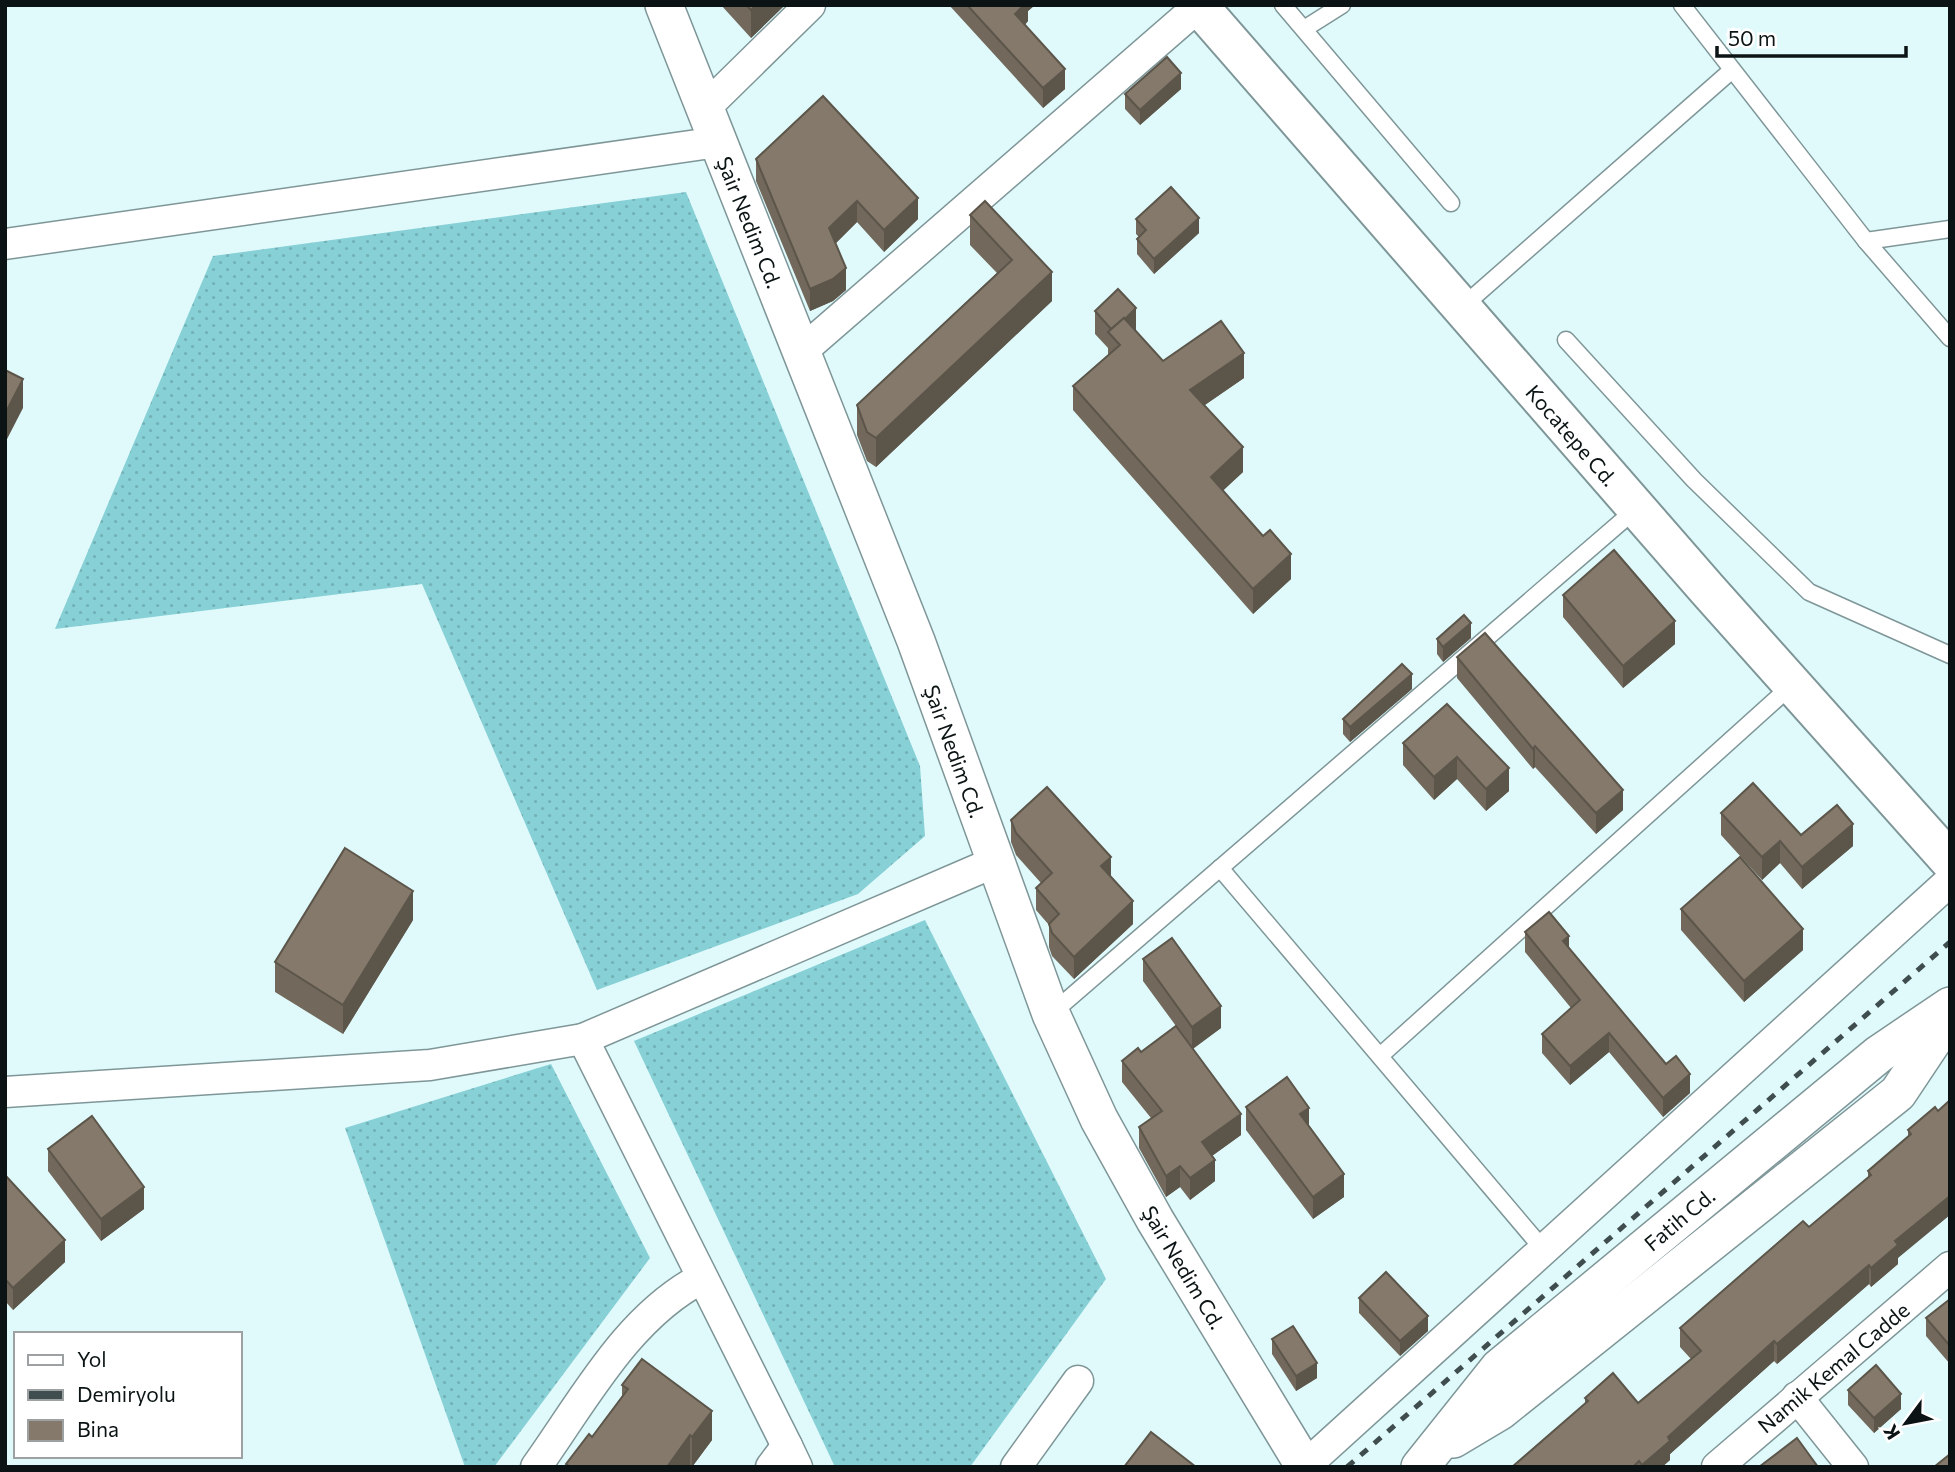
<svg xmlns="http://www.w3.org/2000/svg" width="1955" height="1472" font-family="Commissioner,sans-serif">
	<defs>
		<pattern id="grass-dots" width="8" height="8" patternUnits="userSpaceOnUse" patternTransform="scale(1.75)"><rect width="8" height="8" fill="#86d0d6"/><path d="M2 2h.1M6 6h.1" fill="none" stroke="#72b2b7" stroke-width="1.8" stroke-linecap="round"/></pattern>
	</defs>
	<rect width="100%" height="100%" fill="#e0fafc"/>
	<g fill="url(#grass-dots)">
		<polygon points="686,192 920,766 925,836 858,894 597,990 422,584 55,629 213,256"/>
		<polygon points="925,920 1106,1279 970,1467 835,1467 634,1041"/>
		<polygon points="551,1064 650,1258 494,1467 465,1467 345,1128"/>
	</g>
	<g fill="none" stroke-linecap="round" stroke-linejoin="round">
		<defs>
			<g id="service">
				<polyline points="1283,5 1451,203"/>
				<polyline points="1682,5 1866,241 1950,338"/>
				<polyline points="1304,29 1342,5"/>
				<polyline points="1866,241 1950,229"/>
				<polyline points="1461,308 1732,70"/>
				<polyline points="1566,340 1694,480 1809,592 1950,655"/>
				<polyline points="1220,868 1543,1249"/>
				<polyline points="1051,1014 1636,509"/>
				<polyline points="1380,1056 1792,685"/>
			</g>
			<g id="minor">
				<polyline points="705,108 810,5"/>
				<polyline points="5,244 718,142"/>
				<polyline points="801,352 1199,6"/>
				<polyline points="583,1039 995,862"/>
				<polyline points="5,1092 430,1065 583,1039 787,1446"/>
				<polyline points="1797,1397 1853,1467"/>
				<path d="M536,1467c48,-67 91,-150 166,-189"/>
				<polyline points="771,1467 787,1446 797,1467"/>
				<polyline points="1016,1467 1078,1381"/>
				<polyline points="1304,1467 1950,881"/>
				<polyline points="1717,1467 1950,1267"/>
			</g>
			<g id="tertiary">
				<polyline points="664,5 916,641 1051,1014 1099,1119 1155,1220 1305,1467"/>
				<polyline points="1453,1439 1500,1411 1898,1093 1950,1015"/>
				<polyline points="1420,1467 1499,1368 1879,1054 1950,1006"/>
			</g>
			<polyline id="secondary" points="1198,5 1707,589 1950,861"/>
		</defs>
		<use href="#service" stroke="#7f9698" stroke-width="19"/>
		<use href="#minor" stroke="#7f9698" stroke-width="33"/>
		<use href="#tertiary" stroke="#7f9698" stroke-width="40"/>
		<use href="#secondary" stroke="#7f9698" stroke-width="42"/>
		<use href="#service" stroke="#fff" stroke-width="16"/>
		<use href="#minor" stroke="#fff" stroke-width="30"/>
		<use href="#tertiary" stroke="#fff" stroke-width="37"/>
		<use href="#secondary" stroke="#fff" stroke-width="38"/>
		<polyline stroke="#404d4e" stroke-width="5" stroke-dasharray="9 9" stroke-linecap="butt" points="1347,1467 1950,942"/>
	</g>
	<g fill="#72685b">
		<polygon points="721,5 785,5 751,38"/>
		<polygon points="949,5 1035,5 1028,11 1028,21 1025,25 1065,89 1043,108"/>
		<polygon points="1181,89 1140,125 1125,109 1125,94"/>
		<polygon points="756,159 918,219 884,252 857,222 835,244 846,290 833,301 810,311 756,181"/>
		<polygon points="970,215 1052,301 876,467 867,461 857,435 857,405 997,273 970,245"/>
		<polygon points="1136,219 1199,233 1154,274 1137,254 1137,239 1139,237 1136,234"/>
		<polygon points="1095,311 1136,331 1163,361 1244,378 1205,405 1243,472 1223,490 1291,579 1253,614 1073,410 1073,386 1108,355 1108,348 1095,334"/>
		<polygon points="1563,595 1675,644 1623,688 1563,617"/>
		<polygon points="1471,638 1443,662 1437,654 1437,639"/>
		<polygon points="1457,657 1623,810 1596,834 1535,767 1533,769 1457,678"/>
		<polygon points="1412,689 1350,742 1343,734 1343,719"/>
		<polygon points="1447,704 1509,791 1486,811 1457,779 1434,800 1403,765 1403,743"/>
		<polygon points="1721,813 1801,835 1853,846 1802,889 1780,863 1762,880 1721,835"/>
		<polygon points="1011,820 1111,877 1133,924 1074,979 1052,956 1049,947 1049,925 1036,910 1036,888 1041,883 1016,855 1011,842"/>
		<polygon points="1681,909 1803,950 1744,1002 1681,930"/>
		<polygon points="413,920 343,1034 275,992 275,962"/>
		<polygon points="1525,932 1569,949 1690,1093 1663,1117 1609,1052 1570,1085 1542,1053 1542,1034 1571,1008 1525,952"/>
		<polygon points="1143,959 1221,1028 1193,1049 1241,1135 1212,1156 1215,1181 1190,1200 1180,1187 1166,1197 1139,1148 1139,1127 1151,1118 1122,1082 1122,1061 1141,1052 1176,1026 1143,981"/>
		<polygon points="1246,1107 1309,1127 1344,1197 1313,1219 1246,1130"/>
		<polygon points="1935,1107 1898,1258 1898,1264 1871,1287 1869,1284 1777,1364 1774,1361 1670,1454 1670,1460 1662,1467 1512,1467 1585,1404 1585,1398 1638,1403 1691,1359 1680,1347 1680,1328 1809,1227 1868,1177 1868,1171 1908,1137 1908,1130"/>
		<polygon points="48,1149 144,1209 101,1241 48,1171"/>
		<polygon points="5,1175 65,1262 13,1310 5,1301"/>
		<polygon points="1359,1298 1428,1331 1400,1356 1359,1313"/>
		<polygon points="1950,1299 1950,1364 1926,1336 1926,1318"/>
		<polygon points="1272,1339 1317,1378 1296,1391 1272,1354"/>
		<polygon points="622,1385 712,1440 692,1467 690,1465 688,1467 566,1467 566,1464 592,1437 622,1396"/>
		<polygon points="1848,1390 1901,1409 1874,1433 1848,1405"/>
	</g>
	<g fill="#5c554a">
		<polygon points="756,5 785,5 751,38 751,10"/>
		<polygon points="1023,5 1035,5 1028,11 1028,21 1015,34 1015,14"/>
		<polygon points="1065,69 1065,89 1043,108 1043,88"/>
		<polygon points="1181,73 1181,89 1140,125 1140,110"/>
		<polygon points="918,198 918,219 884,252 884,230"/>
		<polygon points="857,201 857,222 829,250 829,228"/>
		<polygon points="1199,218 1199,233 1154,274 1154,259"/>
		<polygon points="846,268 846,290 833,301 810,311 810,289"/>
		<polygon points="1052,272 1052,301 876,467 876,438"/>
		<polygon points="1136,308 1136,331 1120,346 1112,331"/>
		<polygon points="1244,353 1244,378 1190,415 1190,390"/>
		<polygon points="23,379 23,408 5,443 5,414"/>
		<polygon points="1243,447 1243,472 1211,502 1211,477"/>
		<polygon points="1291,554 1291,579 1253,614 1253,589"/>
		<polygon points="1675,621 1675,644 1623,688 1623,666"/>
		<polygon points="1471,623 1471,638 1443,662 1443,647"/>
		<polygon points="1412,674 1412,689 1350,742 1350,727"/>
		<polygon points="1535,746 1535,767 1533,769 1533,749"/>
		<polygon points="1457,757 1457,779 1434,800 1434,777"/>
		<polygon points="1509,768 1509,791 1486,811 1486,789"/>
		<polygon points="1623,790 1623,810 1596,834 1596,813"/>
		<polygon points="1853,824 1853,846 1802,889 1802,867"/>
		<polygon points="1780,841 1780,863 1762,880 1762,857"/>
		<polygon points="1111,857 1111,880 1101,866"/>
		<polygon points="413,891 413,920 343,1034 343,1005"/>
		<polygon points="1133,901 1133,924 1074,979 1074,957"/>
		<polygon points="1803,929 1803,950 1744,1002 1744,981"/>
		<polygon points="1569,936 1569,955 1563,941"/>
		<polygon points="1221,1006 1221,1028 1192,1049 1192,1027"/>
		<polygon points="1609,1033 1609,1052 1570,1085 1570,1066"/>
		<polygon points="1690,1074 1690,1093 1663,1117 1663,1098"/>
		<polygon points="1309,1108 1309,1130 1300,1114"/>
		<polygon points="1241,1114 1241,1135 1202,1163 1202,1142"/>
		<polygon points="1215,1160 1215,1181 1190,1200 1190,1178"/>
		<polygon points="1180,1166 1180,1187 1166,1197 1166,1176"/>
		<polygon points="1344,1174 1344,1197 1313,1219 1313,1197"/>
		<polygon points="144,1187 144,1209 101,1241 101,1219"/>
		<polygon points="1950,1196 1950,1215 1898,1258 1898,1264 1871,1287 1871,1268 1895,1241"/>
		<polygon points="65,1240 65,1262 13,1310 13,1288"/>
		<polygon points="1869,1265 1869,1284 1777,1364 1777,1344"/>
		<polygon points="1428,1316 1428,1331 1400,1356 1400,1341"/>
		<polygon points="1774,1341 1774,1361 1670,1454 1670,1460 1662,1467 1642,1467 1642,1465 1668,1437"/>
		<polygon points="1317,1363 1317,1378 1296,1391 1296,1376"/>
		<polygon points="1901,1394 1901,1409 1874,1433 1874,1418"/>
		<polygon points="712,1411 712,1440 692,1467 692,1437"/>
		<polygon points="690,1435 690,1465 688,1467 667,1467"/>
	</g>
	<g fill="#84796a" stroke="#5c554a" stroke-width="2">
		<polygon points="746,5 756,5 751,10"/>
		<polygon points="967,5 1024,5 1015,14 1065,69 1043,88"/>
		<polygon points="1167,57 1181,73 1140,110 1125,94"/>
		<polygon points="823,96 918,198 884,230 857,201 829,228 846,268 833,279 810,289 756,159"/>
		<polygon points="1171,187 1199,218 1154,259 1137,239 1146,230 1136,219"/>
		<polygon points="985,201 1052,272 876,438 867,432 857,405 1012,260 970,215"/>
		<polygon points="1118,289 1136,308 1125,319 1124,318 1111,329 1095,311"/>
		<polygon points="1124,318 1163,361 1221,321 1244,353 1190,390 1243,447 1211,477 1263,536 1270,530 1291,554 1253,589 1073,386 1120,345 1108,332"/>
		<polygon points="5,370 23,379 5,414"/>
		<polygon points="1614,550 1675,621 1623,666 1563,595"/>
		<polygon points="1464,615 1471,623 1443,647 1437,639"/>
		<polygon points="1485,633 1623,790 1596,813 1535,746 1533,749 1457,657"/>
		<polygon points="1402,664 1412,674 1350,727 1343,719"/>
		<polygon points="1447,704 1509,768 1486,789 1457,757 1434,777 1403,743"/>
		<polygon points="1753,783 1801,835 1837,805 1853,824 1802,867 1780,841 1762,857 1721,813"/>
		<polygon points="1047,787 1111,857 1101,866 1133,901 1074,957 1052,933 1049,924 1059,914 1036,888 1052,873 1016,833 1011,820"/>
		<polygon points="345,848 413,891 343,1005 275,962"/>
		<polygon points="1740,857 1803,929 1744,981 1681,909"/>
		<polygon points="1549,912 1569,936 1563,941 1666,1064 1676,1056 1690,1074 1663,1098 1609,1033 1570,1066 1542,1034 1580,1000 1525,932"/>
		<polygon points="1172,938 1221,1006 1192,1027 1143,959"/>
		<polygon points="1176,1026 1241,1114 1202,1142 1215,1160 1190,1178 1180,1166 1166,1176 1139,1127 1162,1111 1122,1061 1138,1048 1141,1052"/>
		<polygon points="1287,1077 1309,1108 1300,1114 1344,1174 1313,1197 1246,1107"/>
		<polygon points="1950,1100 1950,1196 1895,1241 1898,1245 1871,1268 1869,1265 1777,1344 1774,1341 1668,1437 1670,1441 1642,1465 1639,1461 1633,1467 1512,1467 1588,1401 1585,1398 1613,1373 1638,1403 1701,1351 1680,1328 1803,1221 1809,1227 1871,1175 1868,1171 1911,1134 1908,1130 1935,1107 1938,1111"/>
		<polygon points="92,1116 144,1187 101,1219 48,1149"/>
		<polygon points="5,1175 65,1240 13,1288 5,1279"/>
		<polygon points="1386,1272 1428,1316 1400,1341 1359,1298"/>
		<polygon points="1950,1299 1950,1346 1926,1318"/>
		<polygon points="1293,1326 1317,1363 1296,1376 1272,1339"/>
		<polygon points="642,1359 712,1411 692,1437 690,1435 667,1467 570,1467 566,1464 589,1434 592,1437 628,1389 622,1385"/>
		<polygon points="1876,1365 1901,1394 1874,1418 1848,1390"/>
		<polygon points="1151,1432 1196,1467 1124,1467"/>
		<polygon points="1797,1438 1818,1467 1759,1467"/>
		<polygon points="1950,1454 1950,1467 1934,1467"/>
	</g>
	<g text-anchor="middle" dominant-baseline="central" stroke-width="5" stroke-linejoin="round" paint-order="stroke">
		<g font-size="21" fill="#0b1314" stroke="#fff">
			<text transform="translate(750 222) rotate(68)">Şair Nedim Cd.</text>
			<text transform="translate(1572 435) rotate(49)">Kocatepe Cd.</text>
			<text transform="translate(955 751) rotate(70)">Şair Nedim Cd.</text>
			<text transform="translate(1679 1219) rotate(-40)">Fatih Cd.</text>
			<text transform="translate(1184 1267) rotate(59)">Şair Nedim Cd.</text>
			<text transform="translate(1833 1367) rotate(-40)">Namik Kemal Cadde</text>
		</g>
	</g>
	<rect width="1955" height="1472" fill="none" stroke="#0b1314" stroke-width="14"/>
	<rect x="14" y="1332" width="228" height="126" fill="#ffffff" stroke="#9da1a1" stroke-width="2"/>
	<rect x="28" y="1355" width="35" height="10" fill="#ffffff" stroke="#9da1a1" stroke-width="2"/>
	<text x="77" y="1367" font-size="21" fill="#0b1314">Yol</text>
	<rect x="28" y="1390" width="35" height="10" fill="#404d4e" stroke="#9da1a1" stroke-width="2"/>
	<text x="77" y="1402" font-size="21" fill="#0b1314">Demiryolu</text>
	<rect x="28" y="1420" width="35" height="21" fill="#84796a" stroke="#9da1a1" stroke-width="2"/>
	<text x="77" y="1437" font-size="21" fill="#0b1314">Bina</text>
	<g transform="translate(1906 1423) rotate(238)" stroke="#ffffff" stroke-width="5" paint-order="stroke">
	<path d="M0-5L12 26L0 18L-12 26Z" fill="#0b1314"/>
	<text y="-10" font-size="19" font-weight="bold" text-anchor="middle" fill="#0b1314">K</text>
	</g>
	<path d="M1717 46v10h189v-10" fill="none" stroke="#0b1314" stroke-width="3.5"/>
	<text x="1728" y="46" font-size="21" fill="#0b1314" stroke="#ffffff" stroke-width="5" paint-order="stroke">50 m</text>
</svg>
